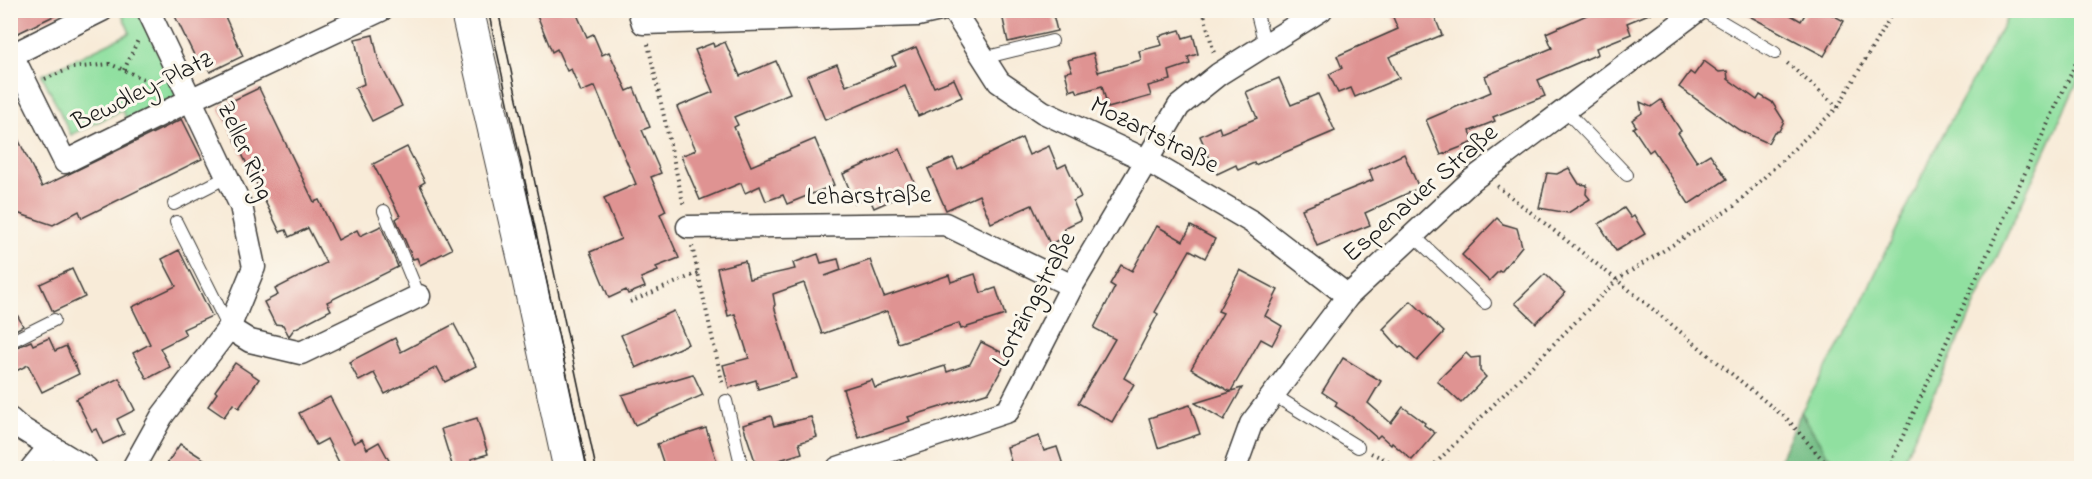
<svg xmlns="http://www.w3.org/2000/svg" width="2092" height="479" font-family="'Indie Flower',sans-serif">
	<rect width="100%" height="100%" fill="#fbf7ec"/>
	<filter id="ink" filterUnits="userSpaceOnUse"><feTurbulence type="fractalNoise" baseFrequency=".0167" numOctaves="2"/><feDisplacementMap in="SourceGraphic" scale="12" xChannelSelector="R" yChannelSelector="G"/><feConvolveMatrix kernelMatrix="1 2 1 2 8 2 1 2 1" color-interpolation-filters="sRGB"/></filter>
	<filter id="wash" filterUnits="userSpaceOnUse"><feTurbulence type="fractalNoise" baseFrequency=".008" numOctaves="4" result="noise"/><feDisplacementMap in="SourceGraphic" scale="24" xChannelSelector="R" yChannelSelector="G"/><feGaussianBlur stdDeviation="1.35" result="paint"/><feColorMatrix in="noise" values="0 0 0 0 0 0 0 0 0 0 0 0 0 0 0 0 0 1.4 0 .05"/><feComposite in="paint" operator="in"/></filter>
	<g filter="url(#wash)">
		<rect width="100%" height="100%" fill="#f8ebd8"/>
		<g fill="#90e0a0" stroke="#567e5e" stroke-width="1.5">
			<polygon points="127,11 141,17 183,104 131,129 122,110 71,135 42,75 130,33 122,14"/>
			<polygon points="2011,11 2081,11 2081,74 1900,468 1845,468 1826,453 1801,412 1853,320 1936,147"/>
		</g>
		<polygon fill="#74be86" stroke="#486d51" stroke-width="1.5" points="1801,412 1826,453 1845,468 1776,468"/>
		<g id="blocks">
			<g fill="#df9392">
				<polygon points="10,10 66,10 10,37"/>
				<polygon points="172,10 222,10 243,56 210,72 206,65 200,67"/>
				<polygon points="535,10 575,10 587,37 593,34 602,55 609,52 627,91 634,88 650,127 642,130 661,173 651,177 666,211 660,214 679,258 656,267 658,271 641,278 645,287 628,294 626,290 609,298 590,252 621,239 604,198 636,184 595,86 581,92 571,69 567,71 557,49 552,52"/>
				<polygon points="1001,10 1052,10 1057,31 1008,42"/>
				<polygon points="1390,10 1432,10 1442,35 1389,57 1399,78 1355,97 1351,88 1338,93 1329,74 1342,68 1337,56 1398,29"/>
				<polygon points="1598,10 1656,11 1627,23 1631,34 1596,48 1598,54 1538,80 1545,96 1493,117 1495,121 1470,131 1474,142 1441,155 1426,120 1491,92 1485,76 1552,48 1546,33"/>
				<polygon points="1738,10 1782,10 1801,21 1807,11 1825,11 1844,21 1824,56"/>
				<polygon points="1180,30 1183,38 1193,35 1198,54 1188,57 1190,64 1169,71 1171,80 1148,86 1151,96 1108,108 1102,86 1078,93 1076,89 1070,91 1065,72 1072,71 1068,60 1093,53 1098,72 1141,60 1139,51 1162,45 1159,36"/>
				<polygon points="373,35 379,62 402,106 372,121 355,88 364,84 355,39"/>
				<polygon points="725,42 740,76 776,61 790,93 734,117 738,125 734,127 751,166 815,139 834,185 787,204 783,195 766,201 760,186 745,193 741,183 700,200 681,156 696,150 677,107 713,92 695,50 713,43 714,47"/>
				<polygon points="916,47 934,87 954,79 962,97 918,116 905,86 825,120 807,76 837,64 846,86 896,65 892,57"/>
				<polygon points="1704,61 1719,72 1727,71 1728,79 1757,100 1760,95 1772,102 1784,121 1779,131 1774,132 1768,143 1739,130 1679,87 1690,72 1694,75"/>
				<polygon points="1279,78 1291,105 1318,94 1335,131 1255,165 1254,163 1238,170 1236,165 1217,174 1200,136 1219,127 1221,133 1257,118 1246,92"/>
				<polygon points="259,88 314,202 319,200 338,240 357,230 360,236 381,226 398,267 327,302 331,310 294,329 289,336 283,325 275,324 264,302 278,295 275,289 326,263 308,228 289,237 286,230 280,232 219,107"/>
				<polygon points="1661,100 1681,131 1678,133 1697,162 1710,154 1727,179 1689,204 1653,149 1649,152 1633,128 1636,126 1632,120 1642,113 1640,102 1651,107"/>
				<polygon points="182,119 202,159 82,218 79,211 53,225 14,212 10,206 10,123 42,187"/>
				<polygon points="1022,138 1029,155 1049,146 1058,168 1066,164 1081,197 1073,201 1081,220 1064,228 1067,236 1050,244 1032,205 991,223 979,195 946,210 928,169 953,158 958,169"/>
				<polygon points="407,147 425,182 420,185 452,249 420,265 417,258 413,259 396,219 400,216 373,164"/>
				<polygon points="900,149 917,189 874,208 869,197 855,203 843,174"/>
				<polygon points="1404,154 1419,188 1365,213 1370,225 1317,246 1302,209 1373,180 1369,170"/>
				<polygon points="1569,168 1579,184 1587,185 1586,194 1590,199 1568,213 1539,208 1547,173 1557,174"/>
				<polygon points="1624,208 1631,218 1634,216 1645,234 1616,251 1599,224"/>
				<polygon points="1497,218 1503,224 1517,228 1522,246 1501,272 1499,271 1489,281 1462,255"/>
				<polygon points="1157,226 1183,241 1191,226 1215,239 1205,258 1190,250 1155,312 1158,314 1124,378 1134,384 1112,422 1078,403 1115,339 1094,328 1115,287 1110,284 1121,265 1132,271"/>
				<polygon points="179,250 212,316 183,329 186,335 160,348 170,367 147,379 133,353 150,344 132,307 176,286 162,259"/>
				<polygon points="818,254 821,263 838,259 841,270 825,276 870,260 884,297 949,275 951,282 975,274 981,293 996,288 1005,315 961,329 959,323 898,343 887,311 822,334 804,283 773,294 775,305 774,306 796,378 758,389 756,380 729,388 723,365 749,358 735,314 728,316 717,268 745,261 749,279 795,269 793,263"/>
				<polygon points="72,269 85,297 53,312 40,284"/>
				<polygon points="1240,270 1278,290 1265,316 1282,326 1272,345 1261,339 1231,391 1242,388 1224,420 1195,403 1231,392 1191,369 1223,313 1218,311"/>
				<polygon points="1545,274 1565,293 1536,323 1515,303"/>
				<polygon points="10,301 23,326 10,333"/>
				<polygon points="1411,301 1444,332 1417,361 1401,346 1399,347 1383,329"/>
				<polygon points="674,311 688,344 636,368 621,335"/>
				<polygon points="454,324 476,366 445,382 437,367 385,394 374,373 359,381 349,362 395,338 401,352"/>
				<polygon points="49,338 55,351 66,346 79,374 42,392 28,365 10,374 10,350 31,341 33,345"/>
				<polygon points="981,342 1009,356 989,392 908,417 910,421 859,438 843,389 872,380 875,388 945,366 947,372 970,364"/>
				<polygon points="1466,353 1471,358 1480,357 1480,371 1486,377 1461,403 1437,381"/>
				<polygon points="1343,358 1381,381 1368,403 1391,423 1403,407 1425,423 1424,425 1435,433 1412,460 1392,443 1391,445 1380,435 1377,438 1354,418 1335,406 1337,402 1322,392"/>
				<polygon points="235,363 259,379 239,408 233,404 224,417 208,406 217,393 215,391"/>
				<polygon points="693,374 703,395 635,425 622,395"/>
				<polygon points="119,378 135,410 117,419 124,434 103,444 96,429 92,431 76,399"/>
				<polygon points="330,397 354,443 362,439 367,449 379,442 393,468 342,468 327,439 316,445 299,413"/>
				<polygon points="1190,405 1200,434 1158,448 1149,418"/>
				<polygon points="771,416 774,426 811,417 817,437 799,443 802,453 757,467 743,425"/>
				<polygon points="477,418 488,454 471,459 474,468 453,468 441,429"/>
				<polygon points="706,428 719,468 665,468 657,444"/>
				<polygon points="1039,436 1044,451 1057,447 1064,468 1002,468 1001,465 1011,462 1007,447"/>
				<polygon points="180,444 218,468 164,468"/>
			</g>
		</g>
	</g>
	<g filter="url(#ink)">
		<use href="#blocks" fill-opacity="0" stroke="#3d3b38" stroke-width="1.5"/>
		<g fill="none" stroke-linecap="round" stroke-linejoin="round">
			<defs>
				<g id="lane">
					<polyline points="1256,10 1265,45"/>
					<polyline points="1702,10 1775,53"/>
					<polyline points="983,58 1052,41"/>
					<polyline points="1565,110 1627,175"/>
					<polyline points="174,204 227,177"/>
					<polyline points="384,211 419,296"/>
					<polyline points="176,222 229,328"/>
					<polyline points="1413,235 1485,303"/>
					<polyline points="10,342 54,320"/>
					<polyline points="1272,394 1358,447"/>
					<polyline points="726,401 742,468"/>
				</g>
				<g id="street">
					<polyline points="102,10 12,55 65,162 190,100 381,10"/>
					<polyline points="639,10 643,23 918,15 940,10"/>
					<polyline points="953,10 999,82 1043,112 1146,160 1252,222 1348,296"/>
					<polyline points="688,227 945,224 1072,286"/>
					<polyline points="229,328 250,341 301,353 419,296"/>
					<polyline points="10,419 19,427 86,468"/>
					<polyline points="32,468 50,446"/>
					<polyline points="133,468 162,416 229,328 254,267 241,206 148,10"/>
					<polyline points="838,468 1008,411 1072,286 1179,106 1219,74 1321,10"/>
					<polyline points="1235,468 1251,424 1348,296 1472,180 1698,10"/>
				</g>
				<polyline id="secondary" points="467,10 528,275 570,468"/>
			</defs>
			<use href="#lane" stroke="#3d3b38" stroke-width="14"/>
			<use href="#street" stroke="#3d3b38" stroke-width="25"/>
			<use href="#secondary" stroke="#3d3b38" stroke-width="35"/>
			<g stroke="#3d3b38" stroke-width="4" stroke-dasharray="1.5 4.5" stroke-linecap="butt">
				<polyline points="1203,10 1214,53"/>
				<polyline points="648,44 684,207"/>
				<polyline points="124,70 138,40"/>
				<polyline points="45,79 72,68 110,64 160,86"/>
				<polyline points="1838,107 1891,15 1892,10"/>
				<polyline points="1497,186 1617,280 1788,420 1830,468"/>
				<polyline points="692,246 723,386"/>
				<polyline points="630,302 698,273"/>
				<polyline points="1371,453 1403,468"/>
				<polyline points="1431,468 1617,280 1734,206 1838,107 1787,63"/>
				<polyline points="1888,468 2082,50"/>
			</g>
			<use href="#lane" stroke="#fff" stroke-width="12"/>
			<use href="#street" stroke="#fff" stroke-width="22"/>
			<use href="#secondary" stroke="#fff" stroke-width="33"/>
			<g stroke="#1c1c1c" stroke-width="1.5">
				<polyline points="488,10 587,468"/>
				<polyline points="498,10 596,468"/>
			</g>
		</g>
	</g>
	<g text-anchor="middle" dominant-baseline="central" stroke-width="6" stroke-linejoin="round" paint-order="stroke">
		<g font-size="26" fill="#1c1c1c" stroke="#fbf7ec">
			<text transform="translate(143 92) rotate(-26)">Bewdley-Platz</text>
			<text transform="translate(1154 136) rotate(27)">Mozartstraße</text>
			<text transform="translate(244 151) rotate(66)">Zeller Ring</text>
			<text transform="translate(1421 194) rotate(-41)">Espenauer Straße</text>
			<text transform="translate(869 197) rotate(-1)">Leharstraße</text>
			<text transform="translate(1035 300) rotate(-62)">Lortzingstraße</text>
		</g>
	</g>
	<rect width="2092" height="479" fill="none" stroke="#fbf7ec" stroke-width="36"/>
</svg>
